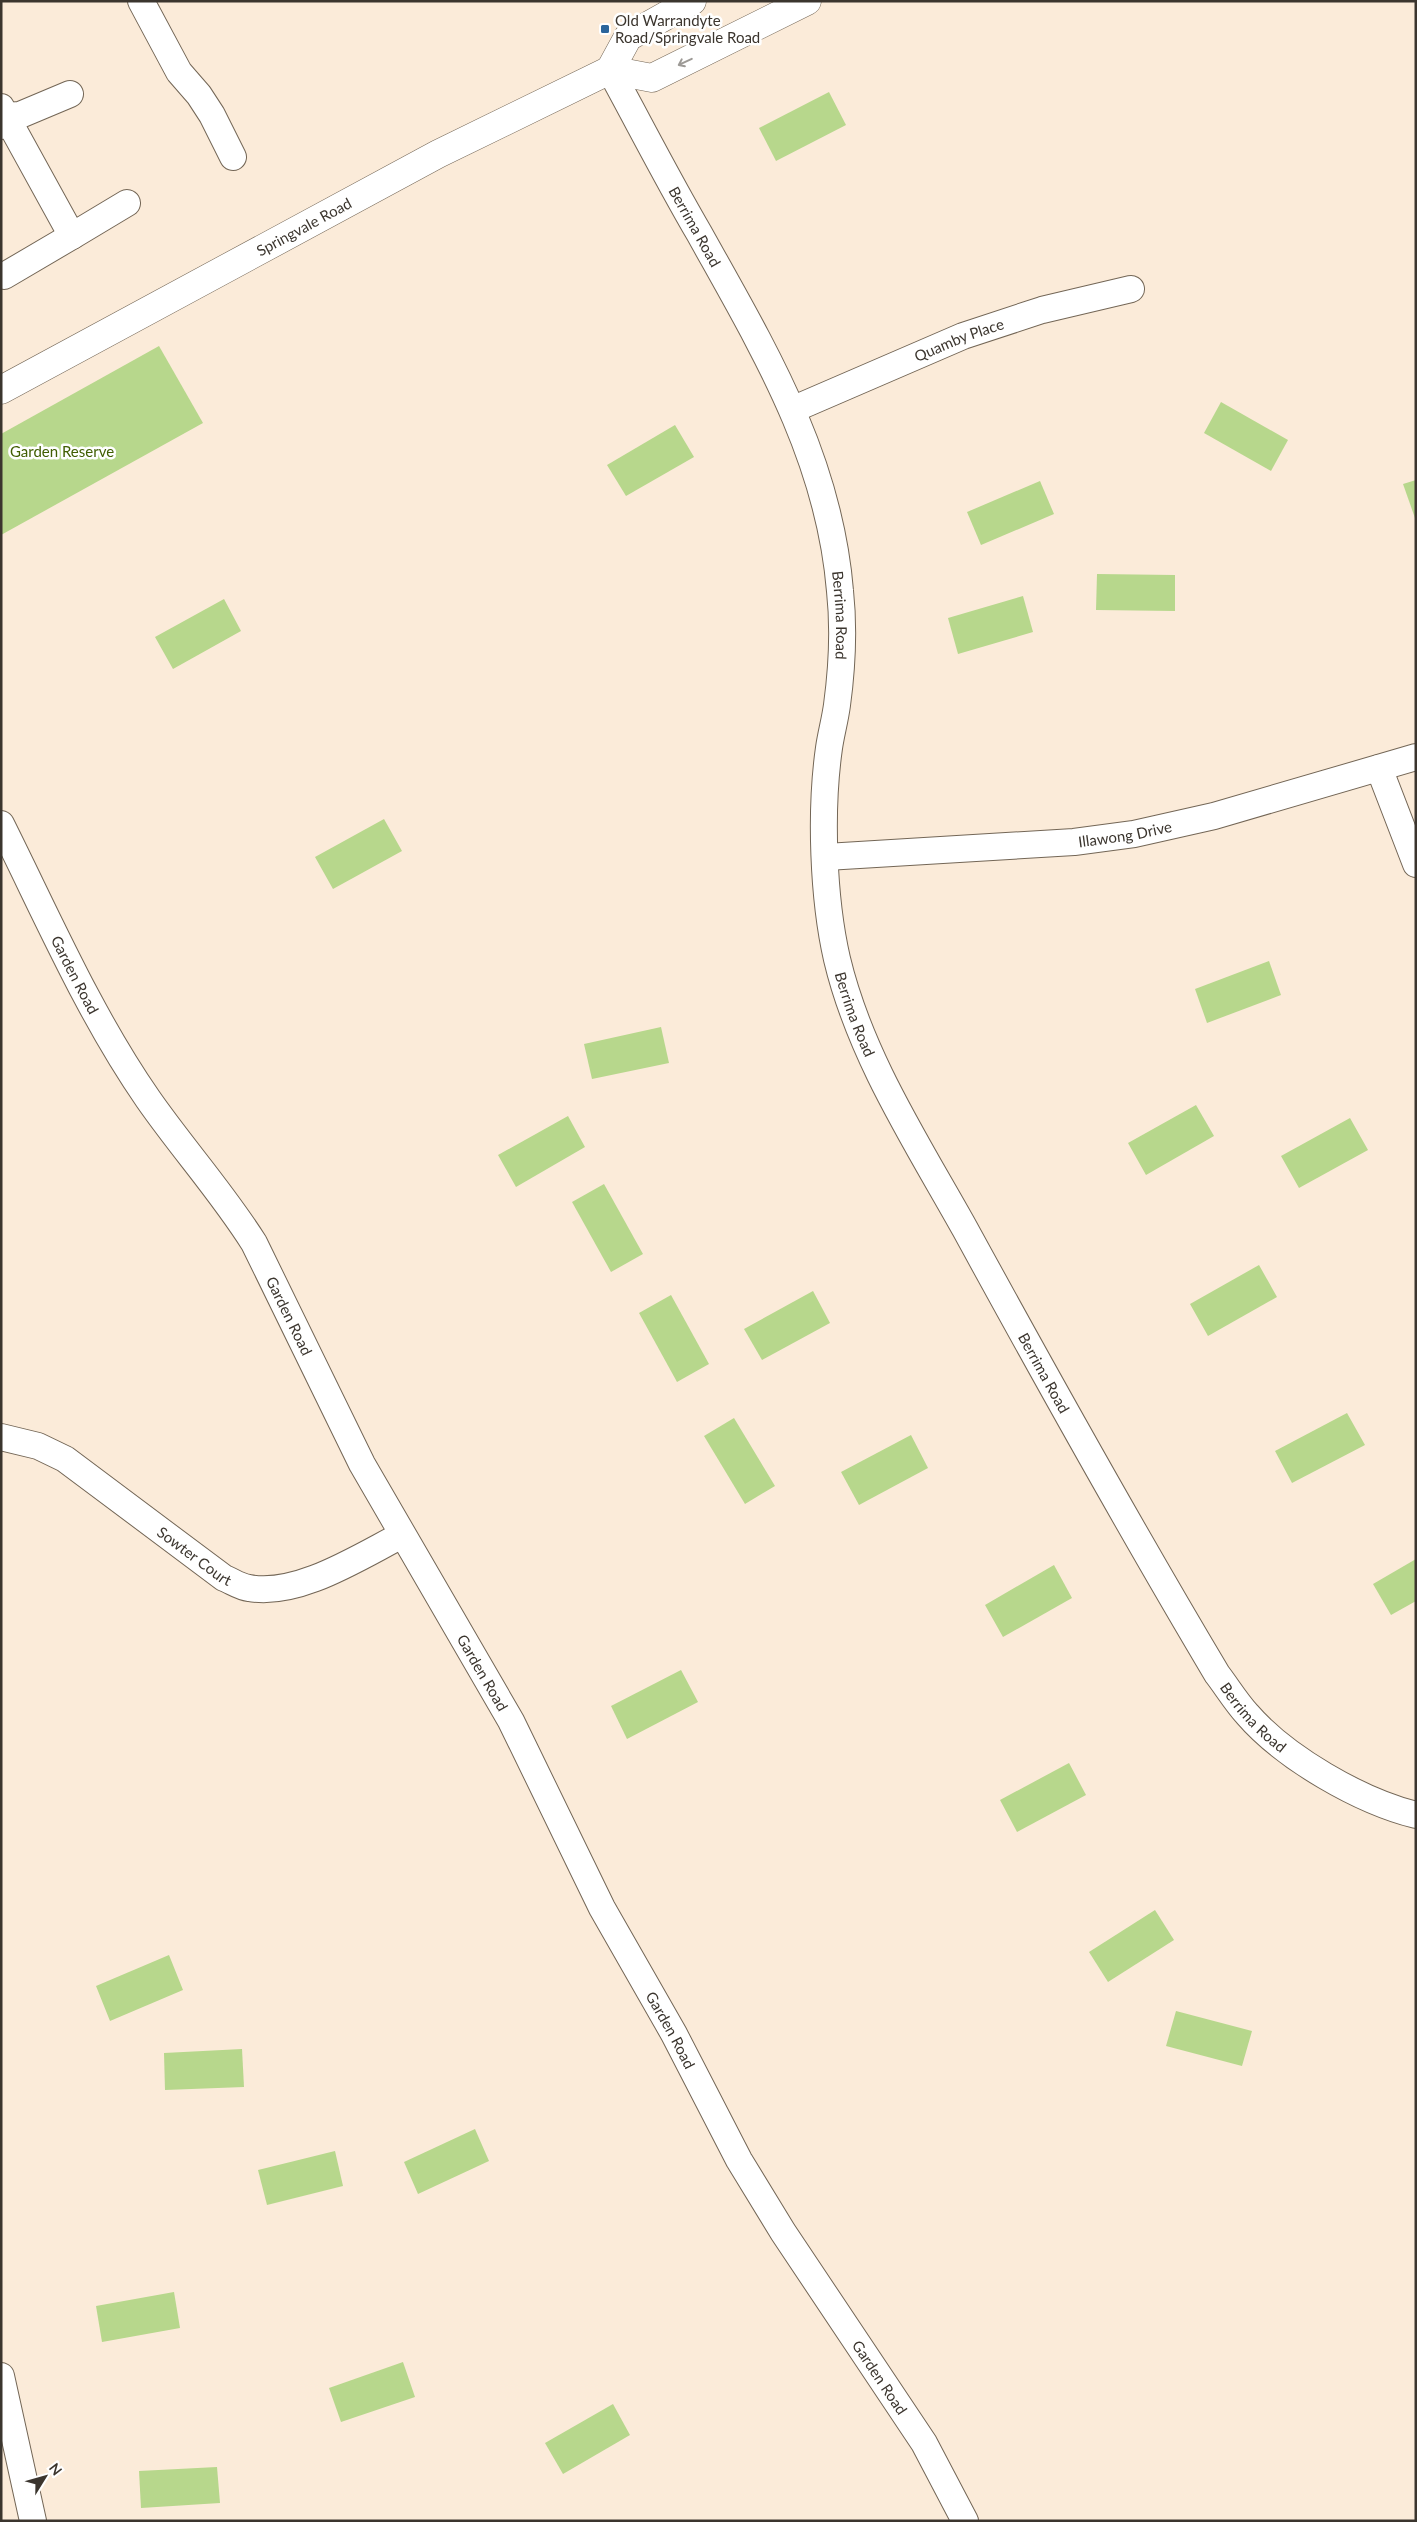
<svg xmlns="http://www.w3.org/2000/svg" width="1417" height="2522" font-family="Lato,sans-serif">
	<rect width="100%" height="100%" fill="#fbebd9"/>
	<g fill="#b7d78c">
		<polygon points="829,92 846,125 776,161 759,128"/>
		<polygon points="159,346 203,423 1,535 1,434"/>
		<polygon points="1221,402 1288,440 1271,471 1204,433"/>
		<polygon points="675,425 694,457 626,496 607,465"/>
		<polygon points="1416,480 1416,518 1415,518 1403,484"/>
		<polygon points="1040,481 1054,514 981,545 967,512"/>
		<polygon points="1097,574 1175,575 1175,611 1096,610"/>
		<polygon points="1023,596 1033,632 958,654 948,618"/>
		<polygon points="224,599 241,631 173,669 155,637"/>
		<polygon points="384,819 402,851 333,889 315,857"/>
		<polygon points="1269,961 1281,995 1207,1023 1195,989"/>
		<polygon points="661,1027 669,1063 592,1079 584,1044"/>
		<polygon points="1196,1105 1214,1136 1146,1175 1128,1143"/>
		<polygon points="568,1116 585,1147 516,1187 498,1155"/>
		<polygon points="1350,1118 1368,1150 1299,1188 1281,1156"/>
		<polygon points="604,1184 643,1254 611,1272 572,1202"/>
		<polygon points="1259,1265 1277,1297 1208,1336 1190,1304"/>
		<polygon points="813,1291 830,1323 762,1360 744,1329"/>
		<polygon points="671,1295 709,1364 677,1382 639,1313"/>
		<polygon points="1347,1413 1365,1445 1292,1483 1275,1451"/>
		<polygon points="734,1418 775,1486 745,1504 704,1436"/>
		<polygon points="911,1435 928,1468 859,1505 841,1472"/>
		<polygon points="1416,1559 1416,1601 1391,1615 1373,1584"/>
		<polygon points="1054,1565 1072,1598 1003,1637 985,1605"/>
		<polygon points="681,1670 698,1702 627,1739 611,1706"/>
		<polygon points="1069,1763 1086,1795 1017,1832 1000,1800"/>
		<polygon points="1155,1910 1174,1940 1108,1982 1089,1952"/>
		<polygon points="169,1955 183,1990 110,2021 96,1986"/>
		<polygon points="1176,2011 1252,2031 1242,2066 1166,2046"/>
		<polygon points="242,2049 244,2087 165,2090 164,2053"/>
		<polygon points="475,2129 489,2161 418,2194 404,2162"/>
		<polygon points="335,2151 343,2186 267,2205 258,2170"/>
		<polygon points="174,2292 180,2328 102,2342 96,2306"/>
		<polygon points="403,2362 415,2397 341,2422 329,2388"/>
		<polygon points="613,2404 630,2435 563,2474 545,2443"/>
		<polygon points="217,2467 220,2503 141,2508 139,2471"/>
	</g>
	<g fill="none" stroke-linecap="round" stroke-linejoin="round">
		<defs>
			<g id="minor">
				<polyline points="141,1 179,72 199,95 212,115 233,157"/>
				<path id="s1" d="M610,70c30,55 58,110 89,163 64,115 130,223 141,358 4,37 2,77 -3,114 -2,15 -6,29 -8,43 -9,63 -6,150 8,211 23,97 80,184 128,270 82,150 165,299 252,445 10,13 19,28 30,40 38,44 113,87 169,101"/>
				<polyline points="1,107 72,236 127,203"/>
				<polyline points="1,126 6,116 20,115 70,94"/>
				<polyline points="4,276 72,236"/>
				<path id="s2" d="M794,409l169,-73 79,-26 89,-21"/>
				<polyline points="1379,768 1416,864"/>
				<path id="s3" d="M1,824c46,92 88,190 147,275 34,49 74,93 106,144l108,221 149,257 91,187 72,126 65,126 44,72 141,211 41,78"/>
				<path id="s4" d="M826,857l248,-15 60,-8 80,-18 202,-59"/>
				<path id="s5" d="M1,1437l37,9 27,13 159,119c8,3 16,9 25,10 49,9 110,-31 153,-53"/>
				<polyline points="1,2376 33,2521"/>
			</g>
			<g id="major">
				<polyline points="610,70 628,37 692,1"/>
				<path id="s6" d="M1,390l437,-236 172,-84 42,8 155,-77"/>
			</g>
		</defs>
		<use href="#minor" stroke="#736656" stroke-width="28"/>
		<use href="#major" stroke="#736656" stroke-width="29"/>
		<use href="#minor" stroke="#fff" stroke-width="26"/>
		<use href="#major" stroke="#fff" stroke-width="28"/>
	</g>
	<defs><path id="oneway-shaft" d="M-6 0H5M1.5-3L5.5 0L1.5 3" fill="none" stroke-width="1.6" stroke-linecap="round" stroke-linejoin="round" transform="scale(1.25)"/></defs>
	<use stroke="#9d9a96" href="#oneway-shaft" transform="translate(685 62) rotate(155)"/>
	<rect fill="#2b659c" stroke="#fff" stroke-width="2" x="600" y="24" width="10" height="10" rx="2.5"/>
	<g text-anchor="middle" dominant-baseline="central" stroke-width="5" stroke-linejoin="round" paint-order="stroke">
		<g font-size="15" fill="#3b352e" stroke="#fff" text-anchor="start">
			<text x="615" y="20">Old Warrandyte<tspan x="615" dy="17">Road/Springvale Road</tspan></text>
		</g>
		<g font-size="15" fill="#3b352e" stroke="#fff">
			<text stroke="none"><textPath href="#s6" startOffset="344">Springvale Road</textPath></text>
			<text stroke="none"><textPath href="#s1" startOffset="178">Berrima Road</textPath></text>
			<text stroke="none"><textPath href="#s2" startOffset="179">Quamby Place</textPath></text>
			<text stroke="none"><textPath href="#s1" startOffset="598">Berrima Road</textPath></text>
			<text stroke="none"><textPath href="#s4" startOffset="300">Illawong Drive</textPath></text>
			<text stroke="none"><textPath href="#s3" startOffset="168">Garden Road</textPath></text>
			<text stroke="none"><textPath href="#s1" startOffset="1002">Berrima Road</textPath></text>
			<text stroke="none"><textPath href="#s3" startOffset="572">Garden Road</textPath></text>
			<text stroke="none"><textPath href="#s1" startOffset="1408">Berrima Road</textPath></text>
			<text stroke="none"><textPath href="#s5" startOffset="230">Sowter Court</textPath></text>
			<text stroke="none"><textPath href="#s3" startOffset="978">Garden Road</textPath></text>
			<text stroke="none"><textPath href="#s1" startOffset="1812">Berrima Road</textPath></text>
			<text stroke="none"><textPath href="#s3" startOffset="1382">Garden Road</textPath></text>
			<text stroke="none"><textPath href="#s3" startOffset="1788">Garden Road</textPath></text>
		</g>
		<g font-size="15" fill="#415e03" stroke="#fff">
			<text x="62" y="451">Garden Reserve</text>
		</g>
	</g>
	<rect width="1417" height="2522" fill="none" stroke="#3b352e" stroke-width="5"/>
	<g transform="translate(45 2477) rotate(53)" stroke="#ffffff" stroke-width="4" paint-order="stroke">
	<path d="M0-4L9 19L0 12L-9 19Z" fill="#3b352e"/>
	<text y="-8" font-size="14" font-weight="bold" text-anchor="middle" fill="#3b352e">N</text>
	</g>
</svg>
